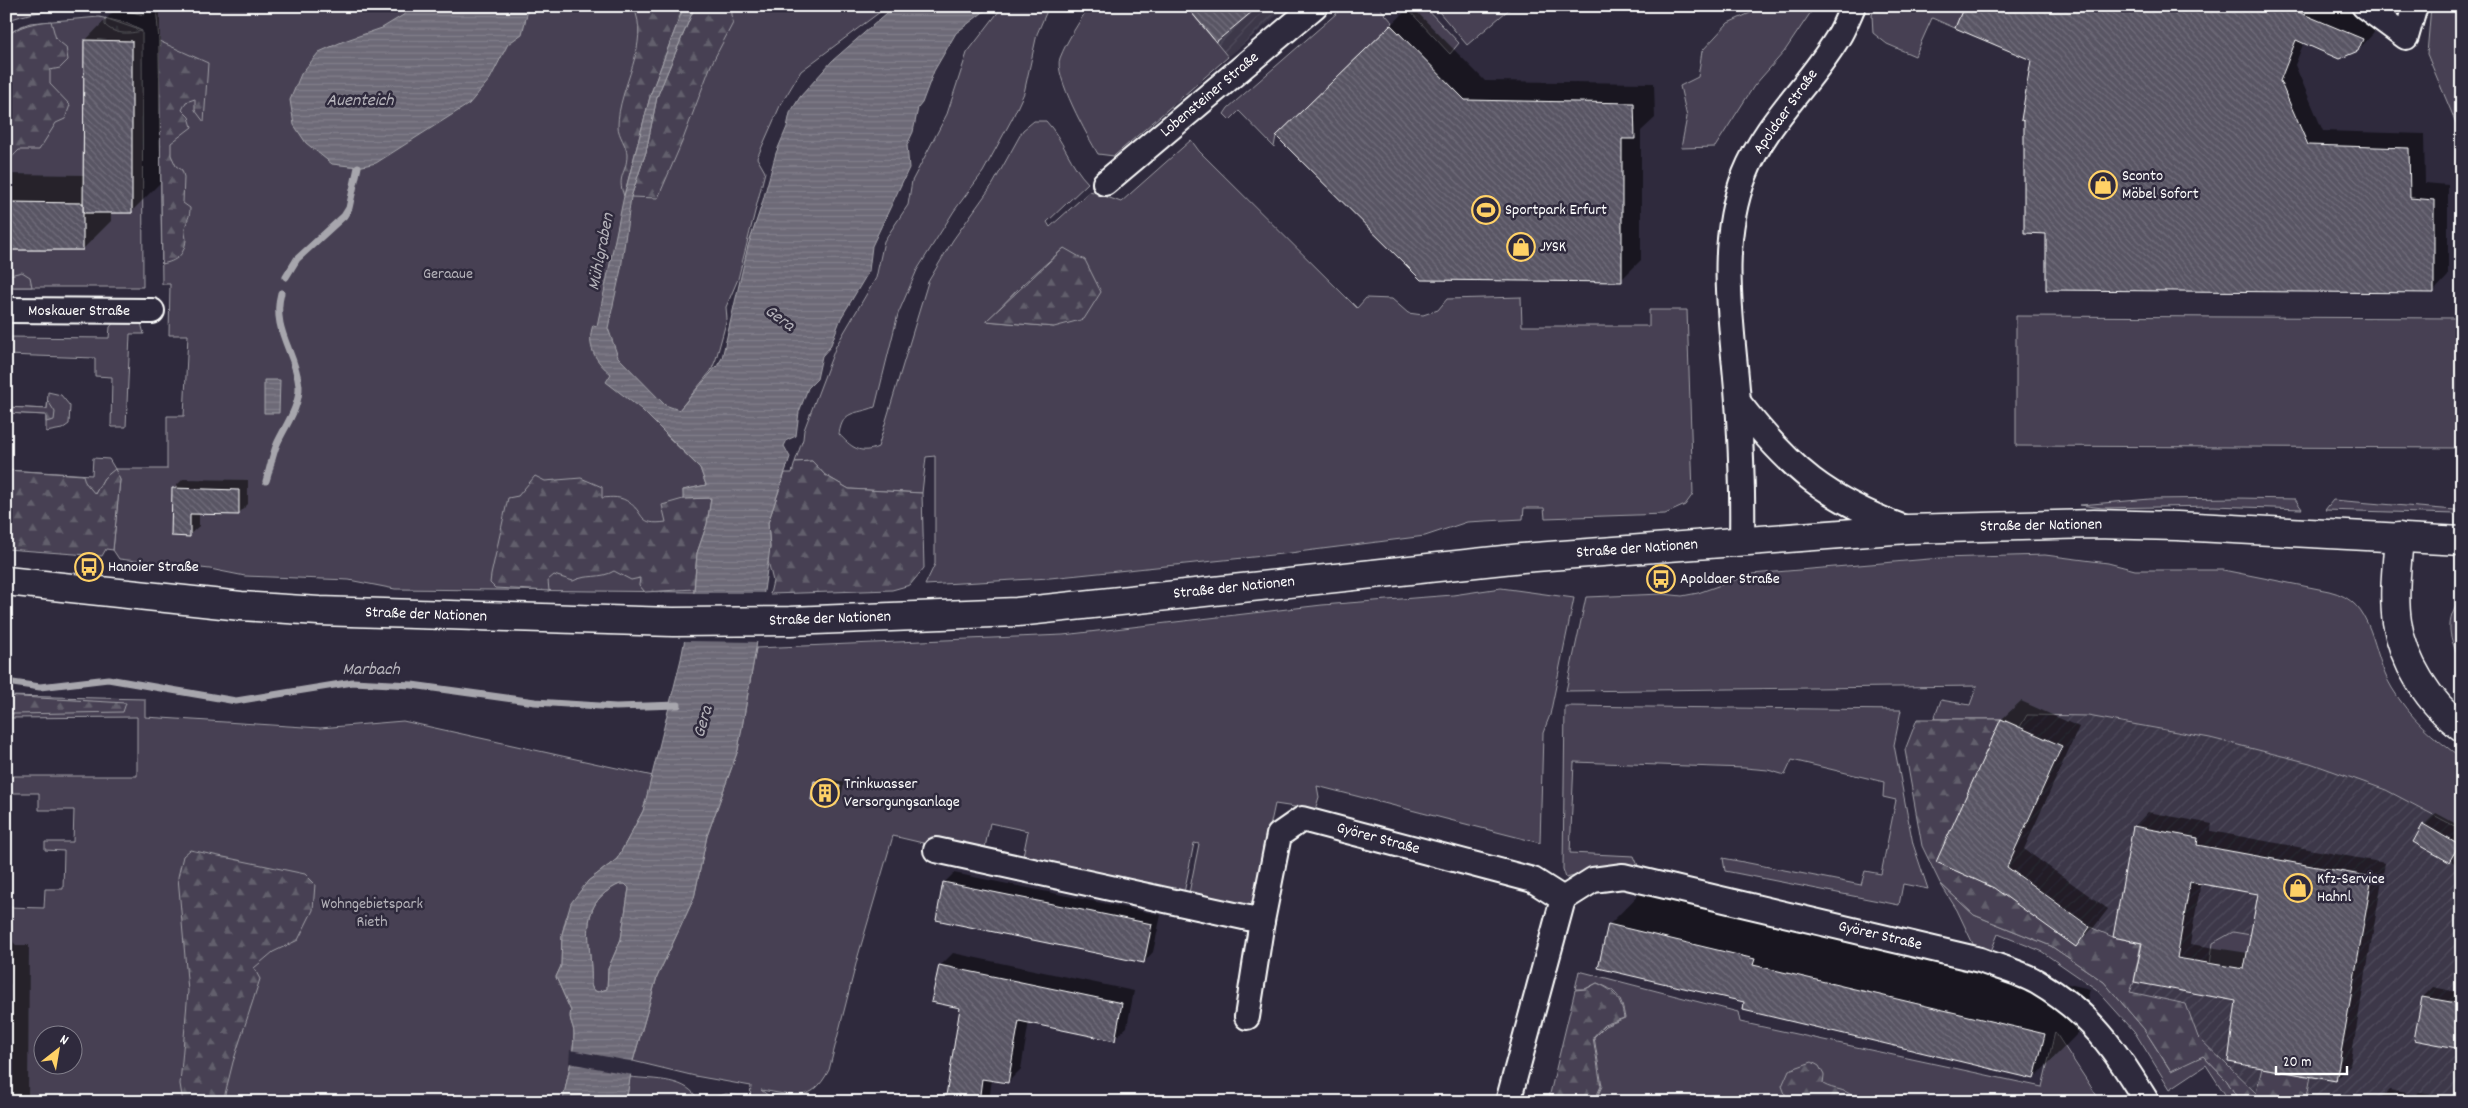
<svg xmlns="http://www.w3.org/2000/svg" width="2468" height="1108" font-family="Dekko,sans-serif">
	<defs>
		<pattern id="industrial-furrows" width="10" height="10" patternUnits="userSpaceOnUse" patternTransform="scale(1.25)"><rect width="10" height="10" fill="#3c3749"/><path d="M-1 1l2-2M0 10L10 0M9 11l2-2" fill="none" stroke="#504b5b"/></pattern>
		<pattern id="forest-firs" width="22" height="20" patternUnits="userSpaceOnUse" patternTransform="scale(1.25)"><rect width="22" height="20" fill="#464152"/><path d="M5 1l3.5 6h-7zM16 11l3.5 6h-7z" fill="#625e6c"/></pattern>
		<pattern id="water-rules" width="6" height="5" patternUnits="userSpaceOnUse" patternTransform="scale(1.25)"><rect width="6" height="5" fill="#6d6a77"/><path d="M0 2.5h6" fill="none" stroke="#83808b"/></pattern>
		<pattern id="building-back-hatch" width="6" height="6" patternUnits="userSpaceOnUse" patternTransform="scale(1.25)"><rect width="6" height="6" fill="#595564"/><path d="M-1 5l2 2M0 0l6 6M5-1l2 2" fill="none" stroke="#726e7b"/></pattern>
	</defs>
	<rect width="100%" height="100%" fill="#2f2a3d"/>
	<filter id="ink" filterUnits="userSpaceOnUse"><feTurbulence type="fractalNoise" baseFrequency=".02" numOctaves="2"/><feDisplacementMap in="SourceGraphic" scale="10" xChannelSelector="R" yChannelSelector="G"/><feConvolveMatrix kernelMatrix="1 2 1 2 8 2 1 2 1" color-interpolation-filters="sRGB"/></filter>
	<g filter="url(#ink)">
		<g fill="url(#industrial-furrows)">
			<polygon points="1186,6 1288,6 1228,57"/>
			<polygon points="2027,715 2088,716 2210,738 2310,763 2386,790 2462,830 2462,1102 2306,1102 2310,1076 2262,1068 2257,1093 2198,1037 2186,1004 2130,992 2134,982 2141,943 2113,937 2090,927 2076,947 1936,862 2001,719 2019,727"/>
		</g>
		<g fill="#464152" stroke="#a2a0a8" fill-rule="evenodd">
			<path d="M6,6h138v9c-13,-3 -26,-7 -39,-8 -21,-1 -81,4 -99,15z"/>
			<polygon points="156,6 888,6 801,71 780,106 757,158 765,172 738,279 726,307 727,319 716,359 711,371 679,410 666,435 700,468 706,485 683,490 694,592 395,589 349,580 245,576 210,569 119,559 113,550 120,480 115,470 104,478 95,494 6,470 92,475 93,458 109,459 115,469 167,469 167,416 184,416 188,335 169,335 170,284 162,284 159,41"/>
			<path d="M1003,6h46l-12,28 -13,59 -12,26 -29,53 -29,39 -37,59 -19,44 -23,93c-20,8 -32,2 -36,27 12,13 21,21 39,13l50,-165 25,-42 40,-56 30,-54 11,-9h12c17,18 24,44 42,62l-41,39 3,5 40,-36 31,11 70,-62 8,11 158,157 9,-10 26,1 16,14 15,2 15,-5 9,-11 74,-2 1,29h127v-16h38l6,184 -8,11 -20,9 -120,4 -1,-10h-20l-1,11 -56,3 -42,14 -143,18 -232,24 -125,7 10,-21v-108l-9,1 -4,36 -73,-4 -24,-14 -13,-14 -17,1 8,-23 1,-9 32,-84 40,-68 8,-37 24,-36 4,-24 35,-67 20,-61zM1064,248l-10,79 -67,-6 36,-37z"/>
			<path d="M1089,6h97l42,51 -114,99 -16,-2c-10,-17 -45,-79 -38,-96 7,-18 19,-35 29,-52z"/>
			<polygon points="1345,6 1378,6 1393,23 1276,136 1274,147 1239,111 1230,120 1224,114 1228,108"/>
			<polygon points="1405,6 1424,6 1459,43 1450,54"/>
			<polygon points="1434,6 1513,6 1467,45"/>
			<polygon points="1760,6 1815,6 1784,52 1754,86 1715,147 1681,148 1687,117 1680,86 1698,77 1702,51 1728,23 1759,9"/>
			<polygon points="1875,6 1964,6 1955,28 1932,18 1915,56 1887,44 1873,33 1872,15"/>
			<polygon points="2431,6 2462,6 2462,137 2427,54"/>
			<polygon points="99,17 126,23 142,31 143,287 6,287 6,250 83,250 83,213 132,213 132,41 84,41 83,203 6,202 6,36 19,27 30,23"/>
			<polygon points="2016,316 2462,318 2462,448 2016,446"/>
			<polygon points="117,319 141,323 144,334 130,334 126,427 111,427 112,377 95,376 95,358 6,355 6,337 109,338 110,327"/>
			<polygon points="48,392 61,395 70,406 69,424 62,429 46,432 46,415 6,413 6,407 47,409"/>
			<polygon points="2238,498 2295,499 2302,509 2213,506 2102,508 2080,505 2150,499"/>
			<polygon points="2333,500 2455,510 2455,514 2325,510"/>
			<path d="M2045,555l63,8 27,7h88l106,21c48,11 41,61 63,97 18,30 41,50 70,70v72l-76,-40 -76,-27 -100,-25 -122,-22 -61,-1 -7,12 -19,-8h-67l7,-19 29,5 7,-19 -411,5 20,-94 77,-3 19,2 16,-3 54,-19 189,-16z"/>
			<path d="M1501,588l73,10 -24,117 -7,18 -3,110 -223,-57 2,11 -4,13 -40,-6 -21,96 -14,8 -52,-10 11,-54 -5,-1 -11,55 -161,-37 6,-30 -38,-8 -6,29 -44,-5 -47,-11 -35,120 -29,114c-18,35 -35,25 -68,20l16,12h-65l3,-5 11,-3 24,3 1,-11 -56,-10 -62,-15 24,-84 37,-79 13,-62 31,-86 18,-102 307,-13 259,-30 131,-10z"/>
			<path d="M2462,597v67c-13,-27 -19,-41 0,-67z"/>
			<path d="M6,696l139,3v18l175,11 83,-7 250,55 -10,35 -26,48 -29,22 -22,37 -4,16 -1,32 -5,11 15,34c-3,9 3,14 3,23 0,23 -8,45 -11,68h-554l1,-117 -4,-7v-71l38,1 1,-19h18l1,-38 -19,-1v-8h28l1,-32h-35v-17h-33v-17h131v-59l-131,1zM42,1036h30v30h-30z"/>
			<polygon points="1565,706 1901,710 1894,745 1913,844 1928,889 1903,884 1899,905 1725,871 1723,858 1861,885 1865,871 1881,874 1896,800 1883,797 1884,782 1792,760 1785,775 1768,770 1745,768 1574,762 1570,853 1634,856 1639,868 1639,875 1596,871 1566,878 1563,869"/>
			<polygon points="1940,883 1974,915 2051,946 2104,982 2144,1029 2170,1070 2203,1056 2227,1081 2240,1102 2230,1102 2206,1065 2170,1089 2134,1031 2096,989 2041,951 1998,934 1991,951 1974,946 1957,910"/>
			<path d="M620,884h5l4,4 -8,51 -13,30 -1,20 -9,3 -5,-2 -2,-5c3,-38 -19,-80 29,-101z"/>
			<polygon points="2233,932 2251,935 2352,987 2210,964 2213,943"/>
			<path d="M1579,971l159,41 2,10 302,65 13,-55 46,70h-506l7,-16 -8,-49 11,-11 20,-8c-4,-21 -7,-27 -28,-35l-12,6h-10z"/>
			<path d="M630,1077c23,3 59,0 69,25h-73z"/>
		</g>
		<g fill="url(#forest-firs)" stroke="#a2a0a8">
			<path d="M633,6h51l-33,87 -27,103c-8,-20 3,-23 3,-41 0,-10 -9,-19 -9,-29 0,-39 34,-82 15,-120z"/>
			<polygon points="695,6 731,6 733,23 711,65 682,142 658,198 631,197 646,152 657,97"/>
			<path d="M105,18l37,13c-14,3 -27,4 -37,-6z"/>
			<path d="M51,21l5,18 10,8 2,13 -8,8 -10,2v14l20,21 -5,14 -9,4 -17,27h-20c-9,9 -14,13 -10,26l-3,4v-144c15,-11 27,-13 45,-15z"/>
			<path d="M159,41l49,22 -4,59 -9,-12v-11l-9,3 -4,8 7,7 3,10 -21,16v12l5,11 6,4 2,7 -1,26 7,5c0,9 -3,12 -5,20 -1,4 1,8 1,12 -2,16 -10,21 -24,24z"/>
			<polygon points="1064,248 1085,260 1101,292 1084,319 1054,327 986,321"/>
			<polygon points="22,272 30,277 32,287 6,287 6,274 10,275"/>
			<polygon points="48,401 55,412 54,420 46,422 46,415 6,413 6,407 47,409"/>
			<polygon points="812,461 825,475 849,489 922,493 924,568 910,585 892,590 770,594 773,581 767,557 770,548 768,523 785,473 792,473 795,462"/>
			<polygon points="115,469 120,480 113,550 106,549 102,556 6,549 6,470 83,475 85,482 95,494 104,478"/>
			<path d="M535,476l10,5 36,-3 21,9v11c10,-1 19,-2 28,5 15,11 8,23 36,19l-4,-17 21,-6 28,-1 -4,26 -10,29 -3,36 -49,3 -6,-7 1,-7 -9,2 -17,-9c-13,8 -28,3 -41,10l-19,-6 -6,5 1,11 -54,-3 -5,-5 1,-8 17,-77 10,-2z"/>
			<polygon points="6,696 21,697 126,703 123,712 15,714 6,713"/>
			<polygon points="1917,719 2001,719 1937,862 1997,889 2076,947 2090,927 2113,937 2141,943 2134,982 2130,992 2186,1004 2198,1037 2256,1093 2262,1068 2311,1076 2306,1102 2240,1102 2227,1081 2203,1056 2171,1071 2144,1029 2104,982 2051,946 1974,915 1940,883 1922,846 1905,750"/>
			<polygon points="190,850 305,874 315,884 313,910 298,940 273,952 254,968 260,979 233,1062 223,1102 183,1102 180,1084 188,991 178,877 183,856"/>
			<path d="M1597,983c18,8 24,16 27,35l-20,7 -11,12 8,49 -7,16h-46l27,-112 11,-1z"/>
			<path d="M1812,1062l7,4 5,9 -1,9c12,7 20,3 32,14l-2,4h-65l-6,-16 7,-16z"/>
		</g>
		<g fill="url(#water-rules)" stroke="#a7a6ad" fill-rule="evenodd">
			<polygon points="414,6 529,6 522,34 508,44 490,79 469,104 376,163 358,167 332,164 306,143 294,125 290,100 301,74 319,52 344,41 382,28 405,14"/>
			<path d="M684,6h11l-38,91 -11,55 -15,45 -10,72 -13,59 10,29 47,48 14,5 38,-44 5,-8 26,-112 14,-42 14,-51 11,-26 3,-14 10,-16 32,-36 63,-55h96l-35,27 -22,38 -12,32 -4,5 -5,24 -6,13 2,23 -37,78 -3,25 -28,47 -11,29 -8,9 -5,23 -9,9 -9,24 -3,24 -9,4 -3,6 6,11 -22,66 2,25 -14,100 -18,102 -31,86 -13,62 -37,79 -24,84 -7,41h-63c3,-23 11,-45 11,-68 0,-9 -6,-14 -3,-23l-15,-34 5,-11 1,-32 9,-31 17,-22 29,-22 26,-48 38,-152 13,-67 3,-39 10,-29 4,-26 -28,1v-9l23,-5 -6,-17 -59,-59 -35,-27 5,-8c-16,-13 -25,-28 -18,-49l4,1 27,-130 27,-103zM620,884h5l4,4 -8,51 -13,30 -1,20 -9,3 -5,-2 -2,-5c3,-38 -19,-80 29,-101z"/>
			<polygon points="264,380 280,380 279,413 264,413"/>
		</g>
		<g fill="#2f2a3d">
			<polygon points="692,593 765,593 760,642 682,641"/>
			<polygon points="570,1050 635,1062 633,1075 569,1063"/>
		</g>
		<g fill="#0007" fill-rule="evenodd">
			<polygon points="1411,6 1485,81 1654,83 1655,118 1641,131 1641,260 1621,280 1298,116"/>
			<polygon points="1966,6 2335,6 2378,24 2373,34 2358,50 2304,42 2295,65 2323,131 2424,134 2425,183 2448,185 2448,276 2433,292 2047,233 2032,59"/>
			<polygon points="113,12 160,13 160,183 131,212 111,212 111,221 83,249 6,248 6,174 85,175 85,41"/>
			<polygon points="183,479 248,480 248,504 238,514 199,513 199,526 189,535 174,488"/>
			<polygon points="2021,701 2079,727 2024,849 2108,909 2094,927 2076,945 1995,887 1938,861 2002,719"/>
			<polygon points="820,777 844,782 841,799 836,803 815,782"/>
			<path d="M2148,812l64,12 -1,7 174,32 -35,202 -14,14 -98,-79 -95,-58 -9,-115zM2201,882l58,11 -11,60 -58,-9z"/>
			<polygon points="2436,813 2462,827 2462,867 2415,841 2424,825"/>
			<polygon points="954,873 1161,915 1153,952 1144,962 944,883"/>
			<polygon points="1654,879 1798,920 2090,989 2079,1032 2034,1078 1609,925"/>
			<polygon points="6,935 16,945 29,945 28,1102 6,1102"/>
			<polygon points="953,953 1134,991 1127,1027 1114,1039 1029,1021 1021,1069 1008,1082 992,1079 989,1102 947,1102 962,1007 940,966"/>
			<polygon points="2433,987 2462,993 2462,1048 2415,1039 2423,997"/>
			<polygon points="2389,1090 2416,1095 2419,1092 2462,1099 2462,1102 2377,1102"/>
		</g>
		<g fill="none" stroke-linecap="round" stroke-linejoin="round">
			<g stroke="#a7a6ad" stroke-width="7">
				<polyline points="286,277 297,259 344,216 349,208 358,167"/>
				<path d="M266,481c4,-12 6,-25 11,-37 8,-18 23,-37 22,-58 -3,-34 -28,-56 -18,-93"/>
				<polyline points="6,682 40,687 108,679 236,701 353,682 412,685 535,702 616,707 678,705"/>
			</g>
		</g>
		<g fill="url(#building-back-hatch)" stroke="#fff" fill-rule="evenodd">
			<polygon points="1186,6 1259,6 1216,42"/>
			<polygon points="1964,6 2284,6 2363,39 2358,51 2339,59 2296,40 2280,81 2308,145 2409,148 2410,198 2434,200 2434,293 2046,290 2046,234 2024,233 2024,121 2021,120 2031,60 1955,28"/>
			<polygon points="1391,25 1465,100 1634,103 1635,139 1622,139 1622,282 1421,280 1276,136"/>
			<polygon points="84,40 132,41 132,213 83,213"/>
			<polygon points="6,202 83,203 83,250 6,250"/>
			<polygon points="172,488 239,490 239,515 190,514 190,537 171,536"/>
			<polygon points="2001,719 2062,746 2007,867 2090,927 2076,947 1994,888 1936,862"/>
			<polygon points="814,781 840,786 836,805 811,800"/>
			<polygon points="2423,824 2459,845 2449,862 2413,842"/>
			<path d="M2133,826l65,12 -1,7 175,32 -36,204 -108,-19 8,-61 -102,-19 8,-39 -29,-6zM2190,882l68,12 -14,75 -67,-11z"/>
			<polygon points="943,882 1152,924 1144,963 936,920"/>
			<polygon points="1608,924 1755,959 1753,965 2045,1034 2034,1079 1743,1010 1744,1002 1598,968"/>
			<polygon points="939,965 1122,1003 1115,1041 1019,1021 1008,1083 982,1079 979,1102 945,1102 960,1008 931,1002"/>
			<polygon points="2422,997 2462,1004 2462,1049 2414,1040"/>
		</g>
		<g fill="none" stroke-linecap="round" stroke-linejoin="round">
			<defs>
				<g id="street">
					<polyline points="2364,6 2406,37 2415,6"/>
					<polyline points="1105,183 1315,6"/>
					<polyline points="6,310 152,311"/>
					<path d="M1738,402c53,68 88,97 169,127"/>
					<path d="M1742,541c1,-46 -1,-93 -4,-139 -5,-75 -22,-155 7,-228 21,-53 67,-91 95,-140 5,-9 9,-19 13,-28"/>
					<polyline points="936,850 1262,921 1279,835 1302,819 1533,880 1563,899"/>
					<polyline points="1247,1017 1262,921"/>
					<path d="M1508,1102l55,-203 30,-19 30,-4 357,84c18,7 40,12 57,22 56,33 77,67 110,120"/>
				</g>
				<g id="secondary">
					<path d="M2399,537c-2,27 -6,58 -2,85 6,39 32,82 65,105"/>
					<polyline points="6,581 241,606 319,611 673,622 790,621 1017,612 1522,558 1907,529 2094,524 2177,526 2462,541"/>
				</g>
			</defs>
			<use href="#street" stroke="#fff" stroke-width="28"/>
			<use href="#secondary" stroke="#fff" stroke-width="31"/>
			<use href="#street" stroke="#2f2a3d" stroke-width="24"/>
			<use href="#secondary" stroke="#2f2a3d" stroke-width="28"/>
		</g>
	</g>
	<defs>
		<symbol id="shop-ring" viewBox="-11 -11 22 22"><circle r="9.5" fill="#2f2a3d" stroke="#ffd166" stroke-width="1.5"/><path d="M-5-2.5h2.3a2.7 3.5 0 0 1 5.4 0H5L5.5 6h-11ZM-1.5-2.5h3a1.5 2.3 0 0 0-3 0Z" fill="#ffd166"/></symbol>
		<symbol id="stadium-ring" viewBox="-11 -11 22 22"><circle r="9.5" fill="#2f2a3d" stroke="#ffd166" stroke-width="1.5"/><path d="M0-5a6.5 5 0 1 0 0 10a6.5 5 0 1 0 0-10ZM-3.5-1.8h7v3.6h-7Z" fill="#ffd166"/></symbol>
		<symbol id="bus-ring" viewBox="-11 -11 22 22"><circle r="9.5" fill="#2f2a3d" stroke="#ffd166" stroke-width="1.5"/><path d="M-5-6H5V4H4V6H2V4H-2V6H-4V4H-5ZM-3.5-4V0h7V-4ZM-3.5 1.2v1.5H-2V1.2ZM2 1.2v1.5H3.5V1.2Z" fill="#ffd166"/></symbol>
		<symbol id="building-ring" viewBox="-11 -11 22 22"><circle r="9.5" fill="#2f2a3d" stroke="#ffd166" stroke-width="1.5"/><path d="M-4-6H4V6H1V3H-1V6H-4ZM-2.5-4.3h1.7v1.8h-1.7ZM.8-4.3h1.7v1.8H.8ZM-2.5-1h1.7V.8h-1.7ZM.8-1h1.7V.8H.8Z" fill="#ffd166"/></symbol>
	</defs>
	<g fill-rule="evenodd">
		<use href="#shop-ring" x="2087" y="169" width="32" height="32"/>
		<use href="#stadium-ring" x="1470" y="194" width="32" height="32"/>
		<use href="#shop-ring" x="1505" y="231" width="32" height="32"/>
		<use href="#bus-ring" x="73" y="551" width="32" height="32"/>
		<use href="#bus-ring" x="1645" y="563" width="32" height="32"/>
		<use href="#building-ring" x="809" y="777" width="32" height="32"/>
		<use href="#shop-ring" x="2282" y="872" width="32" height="32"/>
	</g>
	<g text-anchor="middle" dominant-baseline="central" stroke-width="5" stroke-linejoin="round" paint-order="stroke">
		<g font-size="16" fill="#fff" stroke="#2f2a3d">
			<text transform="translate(1210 95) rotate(-40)">Lobensteiner Straße</text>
			<text transform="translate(1786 112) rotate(-55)">Apoldaer Straße</text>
			<text x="79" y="311">Moskauer Straße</text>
			<text transform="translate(2041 526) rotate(-1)">Straße der Nationen</text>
			<text transform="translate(1637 549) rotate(-4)">Straße der Nationen</text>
			<text transform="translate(1234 588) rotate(-6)">Straße der Nationen</text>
			<text transform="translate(426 615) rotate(2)">Straße der Nationen</text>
			<text transform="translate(830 619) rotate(-2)">Straße der Nationen</text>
			<text transform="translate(1378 839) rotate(15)">Györer Straße</text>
			<text transform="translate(1880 936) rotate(13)">Györer Straße</text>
		</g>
		<g font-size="16" fill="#fff" stroke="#2f2a3d" text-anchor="start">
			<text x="2122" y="176">Sconto<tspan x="2122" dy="18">Möbel Sofort</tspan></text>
			<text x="1505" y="210">Sportpark Erfurt</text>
			<text x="1540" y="247">JYSK</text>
			<text x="108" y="567">Hanoier Straße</text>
			<text x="1680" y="579">Apoldaer Straße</text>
			<text x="844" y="784">Trinkwasser<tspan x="844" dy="18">Versorgungsanlage</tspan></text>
			<text x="2317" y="879">Kfz-Service<tspan x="2317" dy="18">Hahnl</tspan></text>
		</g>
		<g font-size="16" fill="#b5b3ba" stroke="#2f2a3d">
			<text x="448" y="274">Geraaue</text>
			<text x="372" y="904">Wohngebietspark<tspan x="372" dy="18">Rieth</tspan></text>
		</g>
		<g font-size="18" font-style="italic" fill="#b6b4bb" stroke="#2f2a3d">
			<text x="360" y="101">Auenteich</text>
			<text transform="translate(602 252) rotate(-79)">Mühlgraben</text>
			<text transform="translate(779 319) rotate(36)">Gera</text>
			<text x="371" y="670">Marbach</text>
			<text transform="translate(704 722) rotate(-74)">Gera</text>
		</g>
	</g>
	<rect width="2468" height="1108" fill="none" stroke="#2f2a3d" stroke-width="25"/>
	<rect x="12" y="12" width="2443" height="1083" fill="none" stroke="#fff" stroke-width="2" filter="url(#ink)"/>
	<g transform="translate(58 1050) rotate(31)"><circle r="24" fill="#2f2a3d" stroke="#827f8b"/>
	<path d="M0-4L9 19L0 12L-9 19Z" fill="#ffd166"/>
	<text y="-8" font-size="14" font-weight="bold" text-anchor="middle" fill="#ffffff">N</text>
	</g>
	<path d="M2276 1066v8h71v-8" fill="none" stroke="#ffffff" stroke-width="2.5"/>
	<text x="2283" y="1066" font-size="15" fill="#ffffff" stroke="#2f2a3d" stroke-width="4" paint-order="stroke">20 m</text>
</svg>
